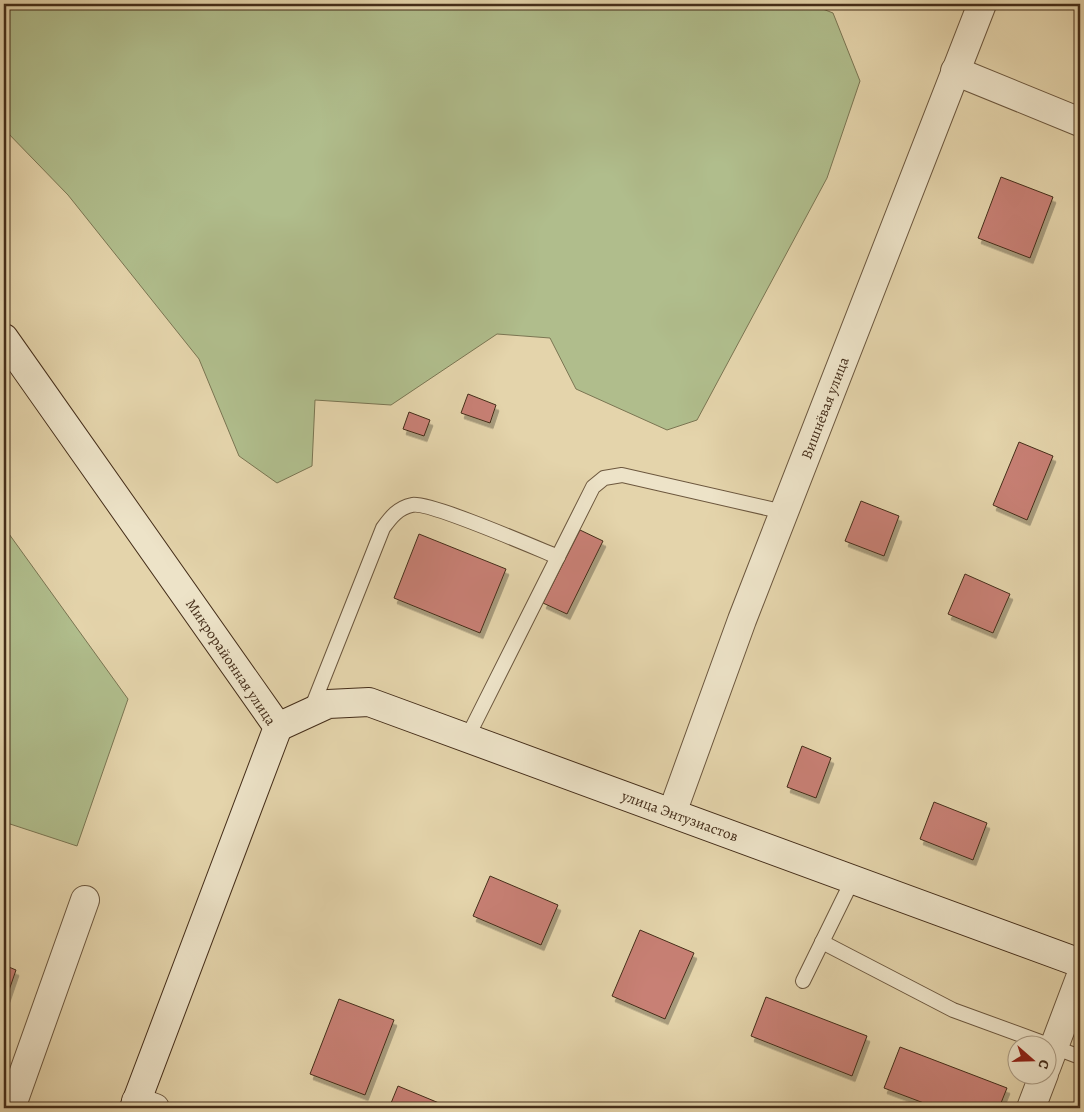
<svg xmlns="http://www.w3.org/2000/svg" width="1084" height="1112" font-family="Alegreya,serif">
	<defs>
		<filter id="shadow"><feDropShadow dx="3" dy="5.5" stdDeviation="0" flood-color="#0004"/></filter>
	</defs>
	<rect width="100%" height="100%" fill="#e4d4ab"/>
	<filter id="stains"><feTurbulence type="fractalNoise" baseFrequency=".004" numOctaves="4"/><feColorMatrix values="0 0 0 0 .2 0 0 0 0 .09 0 0 0 0 .02 0 0 0 .5 -.17"/></filter>
	<radialGradient id="worn" r=".72"><stop offset=".6" stop-color="#630" stop-opacity="0"/><stop offset="1" stop-color="#630" stop-opacity=".3"/></radialGradient>
	<g fill="#b0bd8c" stroke="#7a7552">
		<polygon points="4,4 810,4 833,13 860,81 827,178 697,420 667,430 576,389 550,338 497,334 391,405 315,400 312,466 277,483 239,456 199,359 68,195 4,129"/>
		<polygon points="4,527 128,699 77,846 4,822"/>
	</g>
	<g fill="#c88075" stroke="#442d19" filter="url(#shadow)">
		<polygon points="1001,177 1053,197 1030,258 978,238"/>
		<polygon points="468,394 496,405 490,423 461,413"/>
		<polygon points="409,412 430,420 424,436 403,429"/>
		<polygon points="1019,442 1053,456 1027,520 993,505"/>
		<polygon points="861,501 899,516 884,556 845,541"/>
		<polygon points="580,530 603,541 567,614 543,603"/>
		<polygon points="419,534 506,569 480,633 394,598"/>
		<polygon points="965,574 1010,594 993,633 948,614"/>
		<polygon points="802,746 831,758 816,798 787,787"/>
		<polygon points="934,802 987,823 973,860 920,839"/>
		<polygon points="490,876 558,905 541,945 473,916"/>
		<polygon points="640,930 694,953 665,1019 612,996"/>
		<polygon points="4,965 16,970 4,1005"/>
		<polygon points="766,997 867,1036 852,1076 751,1036"/>
		<polygon points="339,999 394,1020 365,1095 310,1074"/>
		<polygon points="900,1047 1007,1088 999,1108 937,1108 884,1088"/>
		<polygon points="398,1086 451,1108 389,1108"/>
	</g>
	<g fill="none" stroke-linecap="round" stroke-linejoin="round">
		<defs>
			<g id="lane">
				<path d="M310,712l73,-184c8,-11 15,-20 29,-23 16,-4 124,43 146,52"/>
				<polyline points="467,738 593,487 604,478 622,475 784,512"/>
				<polyline points="822,942 953,1010 1046,1044"/>
				<polyline points="803,981 853,879"/>
				<polyline points="1051,1046 1080,1057"/>
			</g>
			<g id="street">
				<polyline points="955,71 1080,122"/>
				<polyline points="672,813 742,620 982,4"/>
				<polyline points="1046,1068 1080,978"/>
				<polyline points="136,1101 155,1108"/>
				<polyline points="11,1108 85,900"/>
				<polyline points="1031,1108 1044,1074"/>
			</g>
			<g id="secondary">
				<polyline points="4,338 278,727 134,1108"/>
				<polyline points="278,727 328,704 369,702 1080,963"/>
			</g>
		</defs>
		<use href="#lane" stroke="#6c573e" stroke-width="16"/>
		<use href="#street" stroke="#6c573e" stroke-width="30"/>
		<use href="#secondary" stroke="#442d19" stroke-width="30"/>
		<use href="#lane" stroke="#ede3c8" stroke-width="14"/>
		<use href="#street" stroke="#ede3c8" stroke-width="28"/>
		<use href="#secondary" stroke="#ede3c8" stroke-width="28"/>
	</g>
	<g text-anchor="middle" dominant-baseline="central" stroke-width="4" stroke-linejoin="round" paint-order="stroke">
		<g font-size="15" fill="#442d19" stroke="#ede3c8">
			<text transform="translate(825 408) rotate(-69)">Вишнёвая улица</text>
			<text transform="translate(231 662) rotate(56)">Микрорайонная улица</text>
			<text transform="translate(680 816) rotate(20)">улица Энтузиастов</text>
		</g>
	</g>
	<rect width="1084" height="1112" fill="none" stroke="#e4d4ab" stroke-width="20"/>
	<rect x="5" y="5" width="1074" height="1102" fill="none" stroke="#442d19" stroke-width="2.5"/>
	<rect x="10" y="10" width="1064" height="1092" fill="none" stroke="#442d19"/>
	<g transform="translate(1032 1060) rotate(110)"><circle r="24" fill="#ede3c8" stroke="#a99a82"/>
	<path d="M0-4L9 19L0 12L-9 19Z" fill="#8f2418"/>
	<text y="-8" font-size="14" font-weight="bold" text-anchor="middle" fill="#442d19">С</text>
	</g>
	<rect width="100%" height="100%" filter="url(#stains)"/>
	<rect width="100%" height="100%" fill="url(#worn)"/>
</svg>
